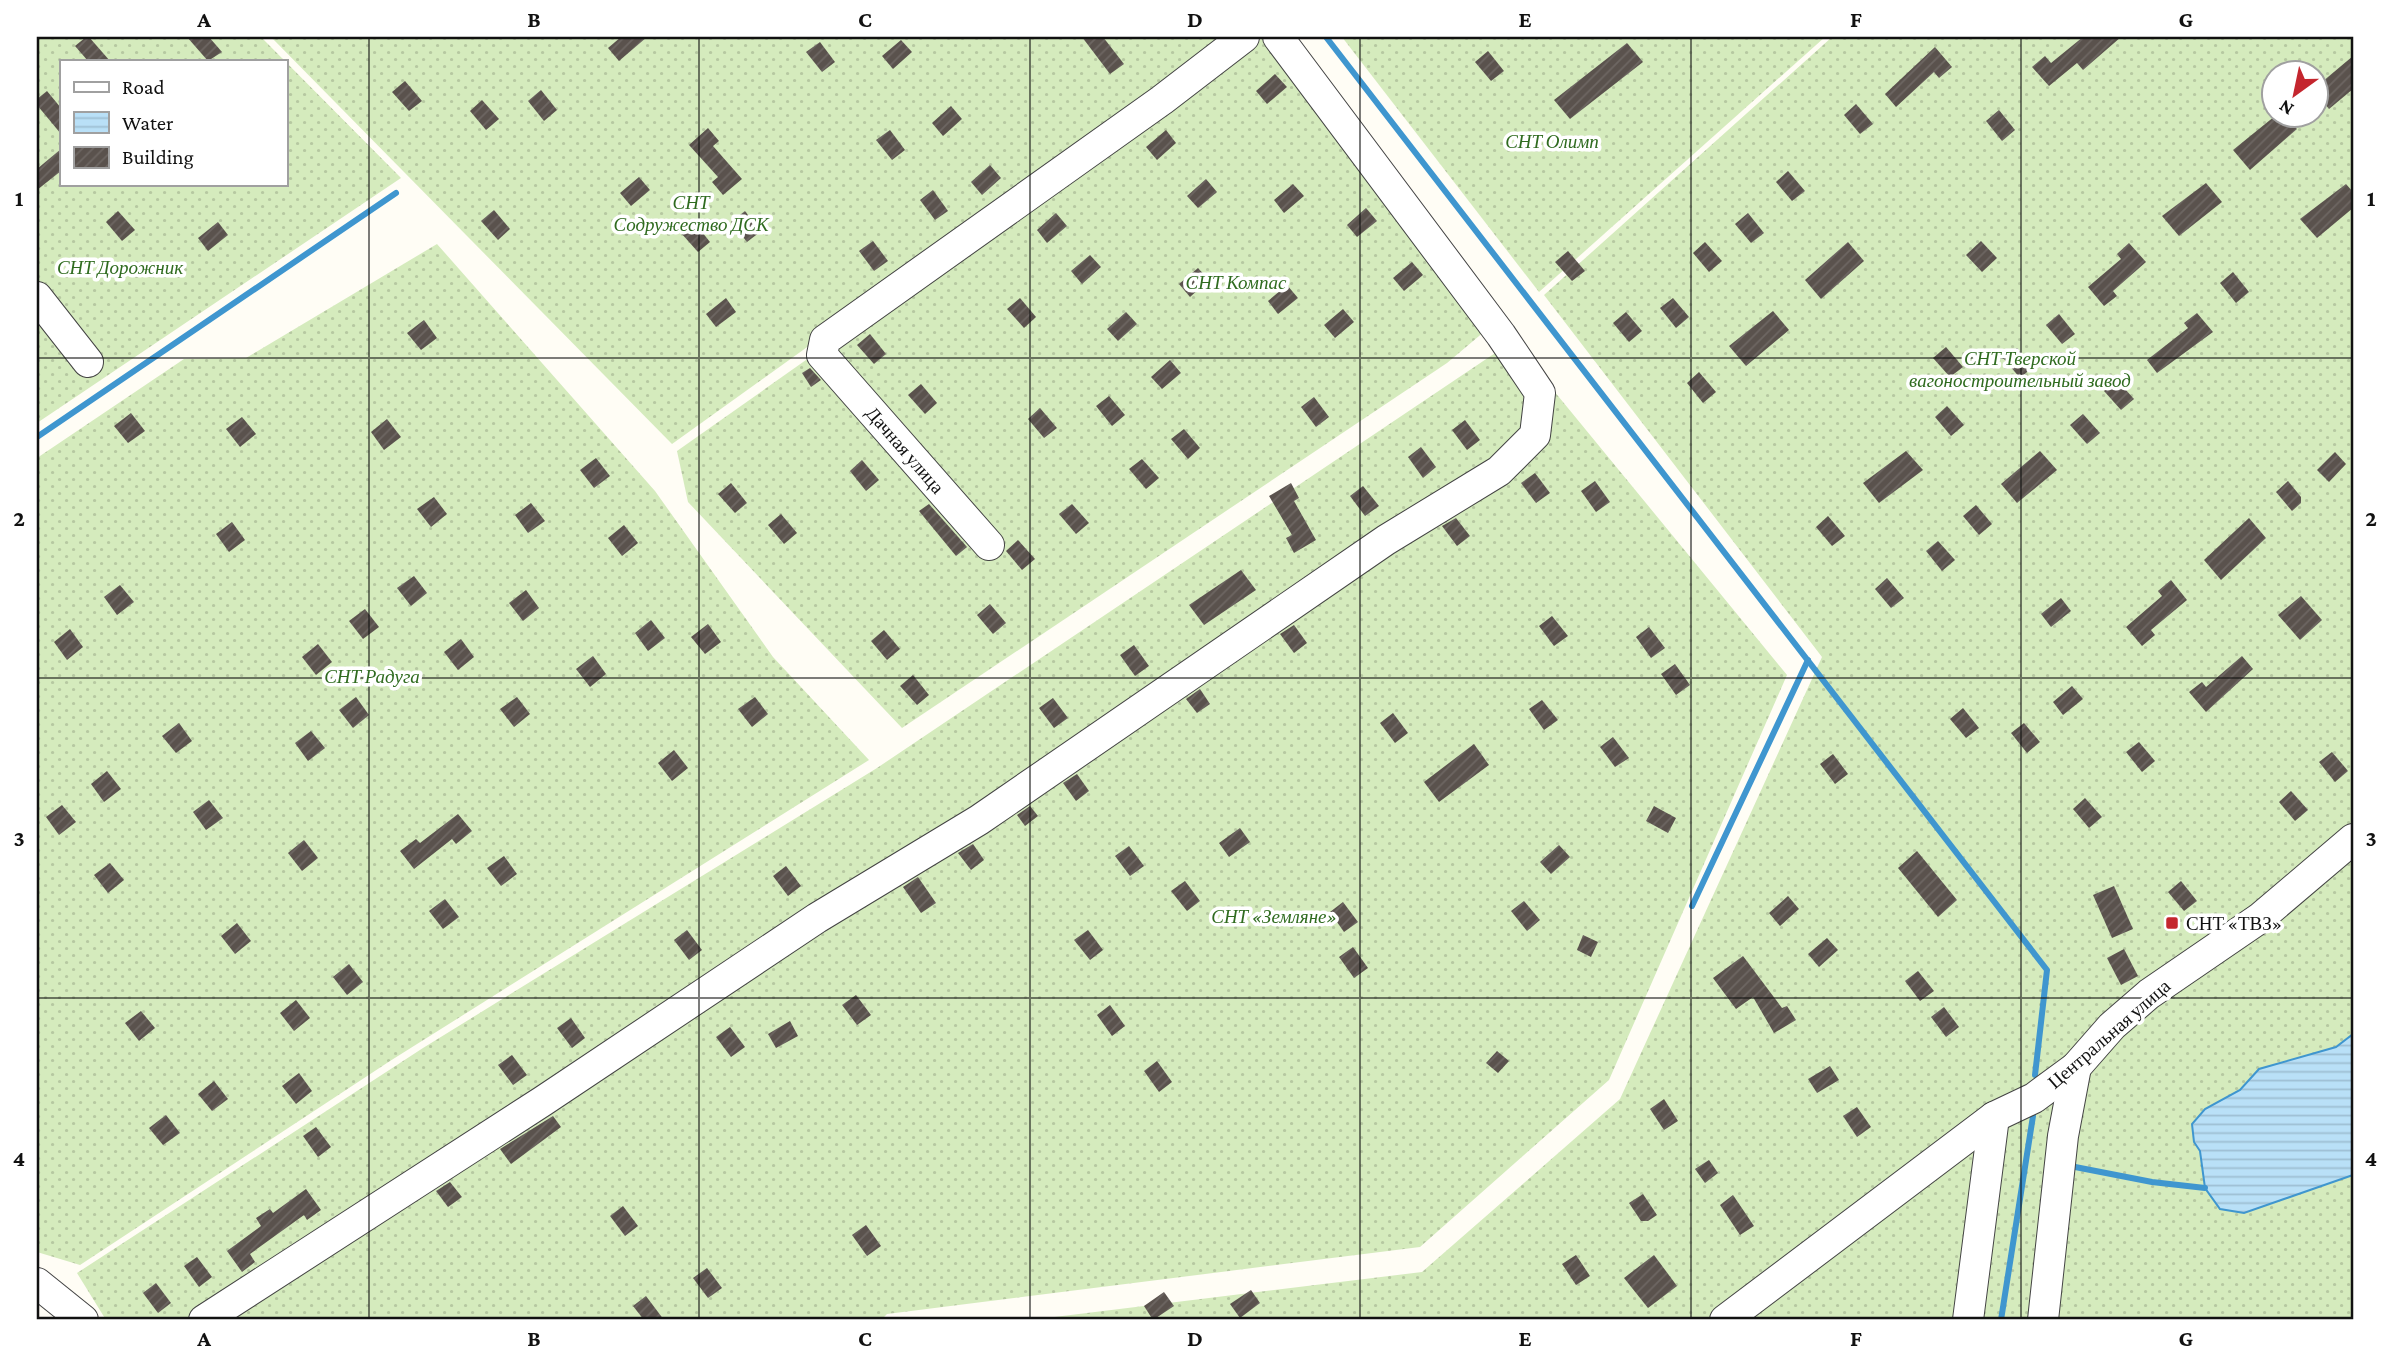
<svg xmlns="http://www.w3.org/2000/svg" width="2390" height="1357" font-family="'Crimson Pro',serif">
	<defs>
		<pattern id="garden-dots" width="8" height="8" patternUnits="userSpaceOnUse" patternTransform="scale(1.75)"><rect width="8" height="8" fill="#d5ebbd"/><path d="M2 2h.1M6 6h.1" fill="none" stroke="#b6c8a1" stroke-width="1.8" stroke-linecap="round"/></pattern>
		<pattern id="water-rules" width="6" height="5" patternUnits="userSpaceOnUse" patternTransform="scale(1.75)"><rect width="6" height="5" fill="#b9e0f7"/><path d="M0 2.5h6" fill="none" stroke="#9ebfd3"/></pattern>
		<pattern id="building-hatch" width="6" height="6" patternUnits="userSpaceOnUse" patternTransform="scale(1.75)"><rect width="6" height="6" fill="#5a524d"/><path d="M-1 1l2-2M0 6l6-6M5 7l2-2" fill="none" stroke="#6d6662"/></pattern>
	</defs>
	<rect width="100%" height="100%" fill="#fffdf5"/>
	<g fill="url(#garden-dots)" fill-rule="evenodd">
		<path d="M37,37h224l140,141 -364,245zM61,61h224v123h-224z"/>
		<polygon points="271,37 1239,37 672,444"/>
		<polygon points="1264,37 1504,315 1447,363 902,728 688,502 677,451"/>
		<polygon points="1342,37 1825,37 1539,292"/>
		<path d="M1832,37h521v1283h-1323l392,-48 198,-173 202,-442 -278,-362zM2274,74h42v42h-42z"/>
		<polygon points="437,244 655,491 773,657 869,760 390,1061 80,1265 37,1252 37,458 184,359 246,358"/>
		<polygon points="1513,341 1787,675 1609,1080 1420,1247 887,1314 881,1320 106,1320 77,1273 423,1048 877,768"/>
	</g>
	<polygon fill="url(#water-rules)" stroke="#3f96cf" stroke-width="2" points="2353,1034 2353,1175 2244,1213 2220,1209 2205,1188 2200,1151 2194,1142 2192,1124 2205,1109 2240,1090 2259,1069 2336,1047"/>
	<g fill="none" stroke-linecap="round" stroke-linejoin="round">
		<g stroke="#3f96cf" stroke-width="6">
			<polyline points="1326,37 2047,970 2035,1075"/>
			<polyline points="37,437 396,193"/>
			<polyline points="1692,906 1808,660"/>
			<polyline points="2070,1166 2152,1182 2205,1188"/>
			<polyline points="2001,1320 2033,1116"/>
		</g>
	</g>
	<g fill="url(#building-hatch)">
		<polygon points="86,37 89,37 110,61 88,61 75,46"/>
		<polygon points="187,37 209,37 222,52 208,61"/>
		<polygon points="621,37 647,37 619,61 608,48"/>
		<polygon points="1082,37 1103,37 1124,64 1110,74"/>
		<polygon points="2083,37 2121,37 2083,70 2077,63 2049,86 2032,67 2045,56 2051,63"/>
		<polygon points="901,40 912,52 893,69 882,56"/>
		<polygon points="820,42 835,62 822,72 806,52"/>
		<polygon points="1627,43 1643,62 1570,119 1554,100"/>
		<polygon points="1935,47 1952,67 1939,78 1934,72 1896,107 1885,94"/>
		<polygon points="1488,51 1504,71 1491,81 1475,62"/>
		<polygon points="2353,56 2353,89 2329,109 2316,93 2316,87"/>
		<polygon points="1275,74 1287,87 1267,104 1256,91"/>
		<polygon points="405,81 422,101 409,111 392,92"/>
		<polygon points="541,90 557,110 544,121 528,101"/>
		<polygon points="47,91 61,108 61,134 37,105 37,99"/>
		<polygon points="482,100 499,119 486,130 470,111"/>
		<polygon points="1856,104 1873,124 1860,134 1844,115"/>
		<polygon points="951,106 962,119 943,136 932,123"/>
		<polygon points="1999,110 2015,130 2002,141 1986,121"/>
		<polygon points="2275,116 2286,116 2297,129 2250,170 2233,150"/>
		<polygon points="708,128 719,141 713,146 742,179 723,195 712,182 718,177 689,145"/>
		<polygon points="890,130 905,150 892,160 876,140"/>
		<polygon points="1166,130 1176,143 1157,160 1146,147"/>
		<polygon points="61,149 61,171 37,190 37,169"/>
		<polygon points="990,165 1001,178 982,195 971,182"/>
		<polygon points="1788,171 1805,191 1792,201 1776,182"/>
		<polygon points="639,177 650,190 631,206 620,193"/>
		<polygon points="1206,179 1217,192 1198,208 1187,196"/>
		<polygon points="2206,183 2222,202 2179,236 2162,216"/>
		<polygon points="1293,184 1304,196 1284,213 1274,200"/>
		<polygon points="2346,184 2353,192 2353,208 2317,238 2300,219"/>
		<polygon points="933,190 948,211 935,220 920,200"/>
		<polygon points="1366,208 1377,221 1357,237 1347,225"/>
		<polygon points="494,210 510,229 498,240 481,221"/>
		<polygon points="118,211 135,230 122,241 106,222"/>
		<polygon points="745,211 760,232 747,242 731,222"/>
		<polygon points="1056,213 1067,226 1047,243 1037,230"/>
		<polygon points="1748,213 1764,233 1751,243 1735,224"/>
		<polygon points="218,222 228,235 208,251 198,238"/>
		<polygon points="694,222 710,242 698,252 681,233"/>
		<polygon points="873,241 888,261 874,271 859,251"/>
		<polygon points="1981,241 1997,258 1982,272 1966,255"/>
		<polygon points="1705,242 1722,261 1709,272 1693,253"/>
		<polygon points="1848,242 1864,261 1821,299 1805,280"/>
		<polygon points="2129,243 2146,262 2113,291 2117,296 2104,306 2088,287 2121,259 2117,254"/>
		<polygon points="1568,251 1585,271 1572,281 1555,262"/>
		<polygon points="1090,255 1101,267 1082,284 1071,271"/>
		<polygon points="1412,262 1423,275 1404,291 1393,278"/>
		<polygon points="1198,268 1209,280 1190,297 1179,284"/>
		<polygon points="2233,272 2249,292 2236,303 2220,283"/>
		<polygon points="1287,285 1298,298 1278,314 1268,301"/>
		<polygon points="726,298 736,312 716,327 706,314"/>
		<polygon points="1020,298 1036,317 1024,328 1007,309"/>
		<polygon points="1673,298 1689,317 1676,328 1660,308"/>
		<polygon points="1343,309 1354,322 1335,338 1324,325"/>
		<polygon points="1773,311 1789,330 1746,366 1729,346"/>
		<polygon points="1126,312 1137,324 1118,341 1107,329"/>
		<polygon points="1626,312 1642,331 1629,342 1613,323"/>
		<polygon points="2197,313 2213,332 2157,373 2147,360 2188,328 2184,323"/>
		<polygon points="2059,314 2075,334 2062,344 2046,325"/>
		<polygon points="424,320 437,338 421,350 407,333"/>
		<polygon points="870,334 886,354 874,364 857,345"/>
		<polygon points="1946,347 1963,367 1950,377 1933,358"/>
		<polygon points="2017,348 2033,367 2020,378 2004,359"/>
		<polygon points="1170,360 1181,373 1162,389 1151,377"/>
		<polygon points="810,368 821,380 811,387 802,373"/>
		<polygon points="1699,372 1716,392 1703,403 1687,383"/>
		<polygon points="2117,380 2134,399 2121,410 2104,391"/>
		<polygon points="921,384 937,403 925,414 908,395"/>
		<polygon points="1109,396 1125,415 1112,426 1096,406"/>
		<polygon points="1314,397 1329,417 1316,427 1301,407"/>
		<polygon points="1947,406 1964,425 1951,436 1935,417"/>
		<polygon points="1040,408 1057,428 1044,438 1028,419"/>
		<polygon points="131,413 145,431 128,443 114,426"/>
		<polygon points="2083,414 2100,433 2087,444 2070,425"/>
		<polygon points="242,417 256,434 240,447 226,429"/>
		<polygon points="387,419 401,437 384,450 371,432"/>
		<polygon points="1465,420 1480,440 1467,450 1452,430"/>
		<polygon points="1184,429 1200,448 1188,459 1171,439"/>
		<polygon points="1421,447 1436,467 1423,478 1408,457"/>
		<polygon points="1906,451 1923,470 1879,503 1863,483"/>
		<polygon points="2040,451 2057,470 2017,503 2001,484"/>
		<polygon points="2335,452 2346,464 2329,482 2317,470"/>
		<polygon points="596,458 610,476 594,488 580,470"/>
		<polygon points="1142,459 1159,478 1146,489 1129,469"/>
		<polygon points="862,460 879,480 866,491 850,471"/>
		<polygon points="1535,473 1550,493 1536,503 1521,483"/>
		<polygon points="1595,481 1610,502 1596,512 1581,491"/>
		<polygon points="2288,481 2301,497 2301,503 2292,511 2276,492"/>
		<polygon points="731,483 747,503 735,513 718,494"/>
		<polygon points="1291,483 1299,498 1294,501 1316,540 1294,553 1286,538 1292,535 1269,496"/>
		<polygon points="1363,486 1379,506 1365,516 1350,496"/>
		<polygon points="434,497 447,514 431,527 417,509"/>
		<polygon points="531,503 545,521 528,533 515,515"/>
		<polygon points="929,504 967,547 956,556 919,511"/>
		<polygon points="1072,504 1089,523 1076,534 1059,514"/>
		<polygon points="1976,505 1992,524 1979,535 1963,516"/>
		<polygon points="781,514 797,533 784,544 768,525"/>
		<polygon points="1828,516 1845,536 1832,546 1816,527"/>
		<polygon points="1456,518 1470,536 1457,546 1442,526"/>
		<polygon points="2249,518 2266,538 2221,580 2204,560"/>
		<polygon points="232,522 245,540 229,552 216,534"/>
		<polygon points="624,525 638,543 622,556 608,538"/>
		<polygon points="1018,540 1035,559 1022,570 1006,551"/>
		<polygon points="1938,541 1955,560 1942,571 1926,551"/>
		<polygon points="1241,570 1256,590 1204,625 1189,605"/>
		<polygon points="414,576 427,593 411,606 397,588"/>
		<polygon points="1887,578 1904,598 1891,608 1875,589"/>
		<polygon points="2171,580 2187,600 2151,630 2155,635 2142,646 2126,627 2162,596 2158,591"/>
		<polygon points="120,585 134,602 117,615 104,597"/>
		<polygon points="526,590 539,608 523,621 509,603"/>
		<polygon points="2301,596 2322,620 2300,640 2278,615"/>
		<polygon points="2061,598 2071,611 2051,627 2041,614"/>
		<polygon points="990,604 1006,623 993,634 977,615"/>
		<polygon points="365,609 379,627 363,639 349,621"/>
		<polygon points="1552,616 1568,636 1554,646 1539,626"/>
		<polygon points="651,620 665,638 648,651 635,633"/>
		<polygon points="708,624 721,642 705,654 691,637"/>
		<polygon points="1294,625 1307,643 1294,653 1280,634"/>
		<polygon points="1649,627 1665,648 1651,658 1636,637"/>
		<polygon points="70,629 83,647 67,660 54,642"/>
		<polygon points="884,630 900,649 887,660 871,641"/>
		<polygon points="461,639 474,657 458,670 444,652"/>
		<polygon points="318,644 332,662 316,675 302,657"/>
		<polygon points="1134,645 1149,666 1135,676 1120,655"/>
		<polygon points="593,656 606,674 590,687 576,669"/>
		<polygon points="2242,656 2253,669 2206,712 2189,692 2202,682 2206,687"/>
		<polygon points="1675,664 1690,685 1676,695 1661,674"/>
		<polygon points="913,675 929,695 917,705 900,686"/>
		<polygon points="2072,686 2083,699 2063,715 2053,702"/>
		<polygon points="1200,689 1210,704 1197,713 1186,699"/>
		<polygon points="356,697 369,715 353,728 339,710"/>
		<polygon points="517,697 530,714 514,727 500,709"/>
		<polygon points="755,697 768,714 752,727 738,709"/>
		<polygon points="1053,698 1068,718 1054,728 1039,708"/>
		<polygon points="1542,700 1558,720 1544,730 1529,709"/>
		<polygon points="1963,708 1979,728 1966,738 1950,719"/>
		<polygon points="1393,713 1408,733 1395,743 1380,723"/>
		<polygon points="179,723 192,741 176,753 162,736"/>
		<polygon points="2024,723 2040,742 2027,753 2011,733"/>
		<polygon points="311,731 325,748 308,761 295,743"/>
		<polygon points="1613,737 1629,758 1615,767 1600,747"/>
		<polygon points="2139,742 2155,761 2142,772 2126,752"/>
		<polygon points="1474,744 1489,765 1439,802 1424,782"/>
		<polygon points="674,750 688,768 672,781 658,763"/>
		<polygon points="2332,752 2348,771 2335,782 2319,762"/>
		<polygon points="1833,754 1848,774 1835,784 1820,764"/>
		<polygon points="107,771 121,789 104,802 91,784"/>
		<polygon points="1077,774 1089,791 1076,801 1063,783"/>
		<polygon points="2291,791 2308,810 2295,821 2279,802"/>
		<polygon points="2085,798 2102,817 2089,828 2073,809"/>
		<polygon points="209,800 223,818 206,830 193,812"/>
		<polygon points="62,805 76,822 59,835 46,817"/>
		<polygon points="1030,806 1038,816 1025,826 1017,815"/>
		<polygon points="1654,806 1676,818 1668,833 1646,821"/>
		<polygon points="458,814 472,831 456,844 452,839 414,869 400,851 416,839 420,843"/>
		<polygon points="1240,828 1250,842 1229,857 1219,843"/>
		<polygon points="304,840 318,858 302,871 288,853"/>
		<polygon points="973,844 984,860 971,870 958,853"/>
		<polygon points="1559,845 1570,857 1551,874 1540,862"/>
		<polygon points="1129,846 1144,866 1130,876 1115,856"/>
		<polygon points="1917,851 1957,900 1938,917 1898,868"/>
		<polygon points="504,856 517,874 501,886 487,868"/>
		<polygon points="110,863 124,880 108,893 94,875"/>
		<polygon points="786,866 801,886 788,896 773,876"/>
		<polygon points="918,877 936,903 921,913 903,887"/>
		<polygon points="1185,881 1200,901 1187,911 1171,891"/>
		<polygon points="2181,881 2197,901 2184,911 2168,892"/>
		<polygon points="2114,886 2133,929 2112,938 2093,895"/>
		<polygon points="1788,896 1799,909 1780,926 1769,913"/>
		<polygon points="445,899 459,917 443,929 429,911"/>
		<polygon points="1524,901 1540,920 1527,931 1511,911"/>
		<polygon points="1343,902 1358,922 1344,932 1330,912"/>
		<polygon points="237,923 251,941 235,954 221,936"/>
		<polygon points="687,930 702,950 689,960 674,940"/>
		<polygon points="1088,930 1103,950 1090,960 1074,940"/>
		<polygon points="1583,935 1598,942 1591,957 1577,950"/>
		<polygon points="1827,938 1838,950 1819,967 1808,954"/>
		<polygon points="1353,947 1368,968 1354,978 1339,957"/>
		<polygon points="2124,949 2138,976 2121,985 2107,958"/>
		<polygon points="1743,956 1782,1008 1787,1006 1796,1020 1774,1033 1753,997 1736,1009 1713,978"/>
		<polygon points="349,964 363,982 347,995 333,977"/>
		<polygon points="1918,971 1934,991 1920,1001 1905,981"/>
		<polygon points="856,995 871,1015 857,1025 842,1005"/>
		<polygon points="296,1000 310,1018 294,1031 280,1013"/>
		<polygon points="1110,1005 1125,1026 1112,1036 1097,1015"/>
		<polygon points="1944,1007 1959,1027 1946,1037 1931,1017"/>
		<polygon points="141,1011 155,1028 139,1041 125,1023"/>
		<polygon points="571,1018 585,1038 572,1048 557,1028"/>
		<polygon points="790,1021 798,1036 776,1048 768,1034"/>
		<polygon points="730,1027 745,1047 731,1057 716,1037"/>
		<polygon points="1497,1051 1509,1061 1498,1073 1486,1063"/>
		<polygon points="512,1055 527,1075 513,1085 498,1065"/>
		<polygon points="1157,1061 1172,1082 1159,1092 1144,1071"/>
		<polygon points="1830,1066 1839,1080 1817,1093 1808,1079"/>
		<polygon points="299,1073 312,1091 296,1104 282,1086"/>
		<polygon points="214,1081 228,1099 212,1111 198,1094"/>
		<polygon points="1664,1099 1678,1121 1664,1130 1650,1109"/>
		<polygon points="1857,1107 1871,1127 1857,1137 1843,1116"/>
		<polygon points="166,1115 180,1133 163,1145 149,1128"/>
		<polygon points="553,1116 561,1127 511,1164 500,1149"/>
		<polygon points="316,1127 331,1147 318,1157 303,1136"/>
		<polygon points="1709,1160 1718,1173 1705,1183 1695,1169"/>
		<polygon points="450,1182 462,1197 448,1207 436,1191"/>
		<polygon points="306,1189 321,1210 307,1220 304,1215 250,1254 255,1262 242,1272 227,1251 261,1226 256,1218 270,1209 273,1213"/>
		<polygon points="1643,1194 1657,1215 1648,1221 1641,1221 1629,1203"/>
		<polygon points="1733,1195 1754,1226 1740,1235 1720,1205"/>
		<polygon points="623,1206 638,1226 625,1236 610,1216"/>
		<polygon points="866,1225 881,1246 867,1256 852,1235"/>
		<polygon points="1576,1255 1590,1276 1576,1285 1562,1264"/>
		<polygon points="1654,1255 1677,1286 1648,1308 1624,1278"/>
		<polygon points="197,1257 212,1277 199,1287 184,1266"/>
		<polygon points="707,1268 722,1288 708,1298 693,1278"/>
		<polygon points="156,1283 171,1303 158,1313 143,1293"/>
		<polygon points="1251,1290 1260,1303 1240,1318 1230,1304"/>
		<polygon points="1164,1292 1174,1306 1153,1320 1144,1306"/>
		<polygon points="646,1296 664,1320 644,1320 633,1306"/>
	</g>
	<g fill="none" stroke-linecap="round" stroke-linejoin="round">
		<defs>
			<g id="minor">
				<polyline points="37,297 88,362"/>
				<polyline points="989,545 822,355 825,340 1162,100 1244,37"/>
				<polyline points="37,1283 83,1320"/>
				<polyline points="204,1320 543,1101 817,918 979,820 1386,540 1499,471 1535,435 1540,393 1501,335 1278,37"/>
				<polyline points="1725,1320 1994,1117 2034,1098 2076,1067 2112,1026 2149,994 2260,918 2353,839"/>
				<polyline points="1968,1320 1994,1117"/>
				<polyline points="2043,1320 2063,1136 2076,1067"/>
			</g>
		</defs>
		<use href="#minor" stroke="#444" stroke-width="32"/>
		<use href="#minor" stroke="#fff" stroke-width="30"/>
	</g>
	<path fill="none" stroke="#111" stroke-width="2" stroke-opacity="0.55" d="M369,37v1283M699,37v1283M1030,37v1283M1360,37v1283M1691,37v1283M2021,37v1283M37,358h2316M37,678h2316M37,998h2316"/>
	<rect fill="#c4262e" stroke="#fff" stroke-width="2.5" x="2165" y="916" width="14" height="14" rx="3.5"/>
	<g text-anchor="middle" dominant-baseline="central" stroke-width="7" stroke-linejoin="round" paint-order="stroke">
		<g font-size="19" font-style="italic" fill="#2f6b1f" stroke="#fff">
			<text x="1552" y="141">СНТ Олимп</text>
			<text x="691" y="202">СНТ<tspan x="691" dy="22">Содружество ДСК</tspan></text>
			<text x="120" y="267">СНТ Дорожник</text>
			<text x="1236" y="282">СНТ Компас</text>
			<text x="2020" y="358">СНТ Тверской<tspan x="2020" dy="22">вагоностроительный завод</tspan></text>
			<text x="372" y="676">СНТ Радуга</text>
			<text x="1274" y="916">СНТ «Земляне»</text>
		</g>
		<g font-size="19" fill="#111" stroke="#fff">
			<text transform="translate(905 450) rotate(49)">Дачная улица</text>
			<text transform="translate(2109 1034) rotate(-41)">Центральная улица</text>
		</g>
		<g font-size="19" fill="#111" stroke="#fff" text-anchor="start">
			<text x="2186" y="923">СНТ «ТВЗ»</text>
		</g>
	</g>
	<rect width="2390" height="1357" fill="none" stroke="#ffffff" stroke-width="77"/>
	<rect x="60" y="60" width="228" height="126" fill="#ffffff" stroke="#a0a0a0" stroke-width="2"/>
	<rect x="74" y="82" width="35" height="10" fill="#ffffff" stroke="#a0a0a0" stroke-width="2"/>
	<text x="122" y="94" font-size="21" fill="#111111">Road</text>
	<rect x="74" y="112" width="35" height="21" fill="url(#water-rules)" stroke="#a0a0a0" stroke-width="2"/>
	<text x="122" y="130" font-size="21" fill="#111111">Water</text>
	<rect x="74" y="147" width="35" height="21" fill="url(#building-hatch)" stroke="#a0a0a0" stroke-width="2"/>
	<text x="122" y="164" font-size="21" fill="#111111">Building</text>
	<g transform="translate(2295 94) rotate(213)"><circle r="33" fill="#ffffff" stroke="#a0a0a0" stroke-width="2"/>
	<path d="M0-5L12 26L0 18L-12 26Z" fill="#c4262e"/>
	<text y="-10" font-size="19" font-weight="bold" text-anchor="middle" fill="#111111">N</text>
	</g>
	<rect x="38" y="38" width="2314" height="1280" fill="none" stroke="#111" stroke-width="2.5"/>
	<g font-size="23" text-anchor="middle" font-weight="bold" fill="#111">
		<text x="204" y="27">A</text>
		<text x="534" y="27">B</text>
		<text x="865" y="27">C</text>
		<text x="1195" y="27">D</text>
		<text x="1525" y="27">E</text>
		<text x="1856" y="27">F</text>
		<text x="2186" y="27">G</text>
		<text x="19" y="206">1</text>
		<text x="2371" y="206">1</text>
		<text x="19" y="526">2</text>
		<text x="2371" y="526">2</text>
		<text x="19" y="846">3</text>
		<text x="2371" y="846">3</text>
		<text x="19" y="1166">4</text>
		<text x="2371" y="1166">4</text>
		<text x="204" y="1346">A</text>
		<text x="534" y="1346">B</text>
		<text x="865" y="1346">C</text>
		<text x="1195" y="1346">D</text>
		<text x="1525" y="1346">E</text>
		<text x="1856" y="1346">F</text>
		<text x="2186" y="1346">G</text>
	</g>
</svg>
